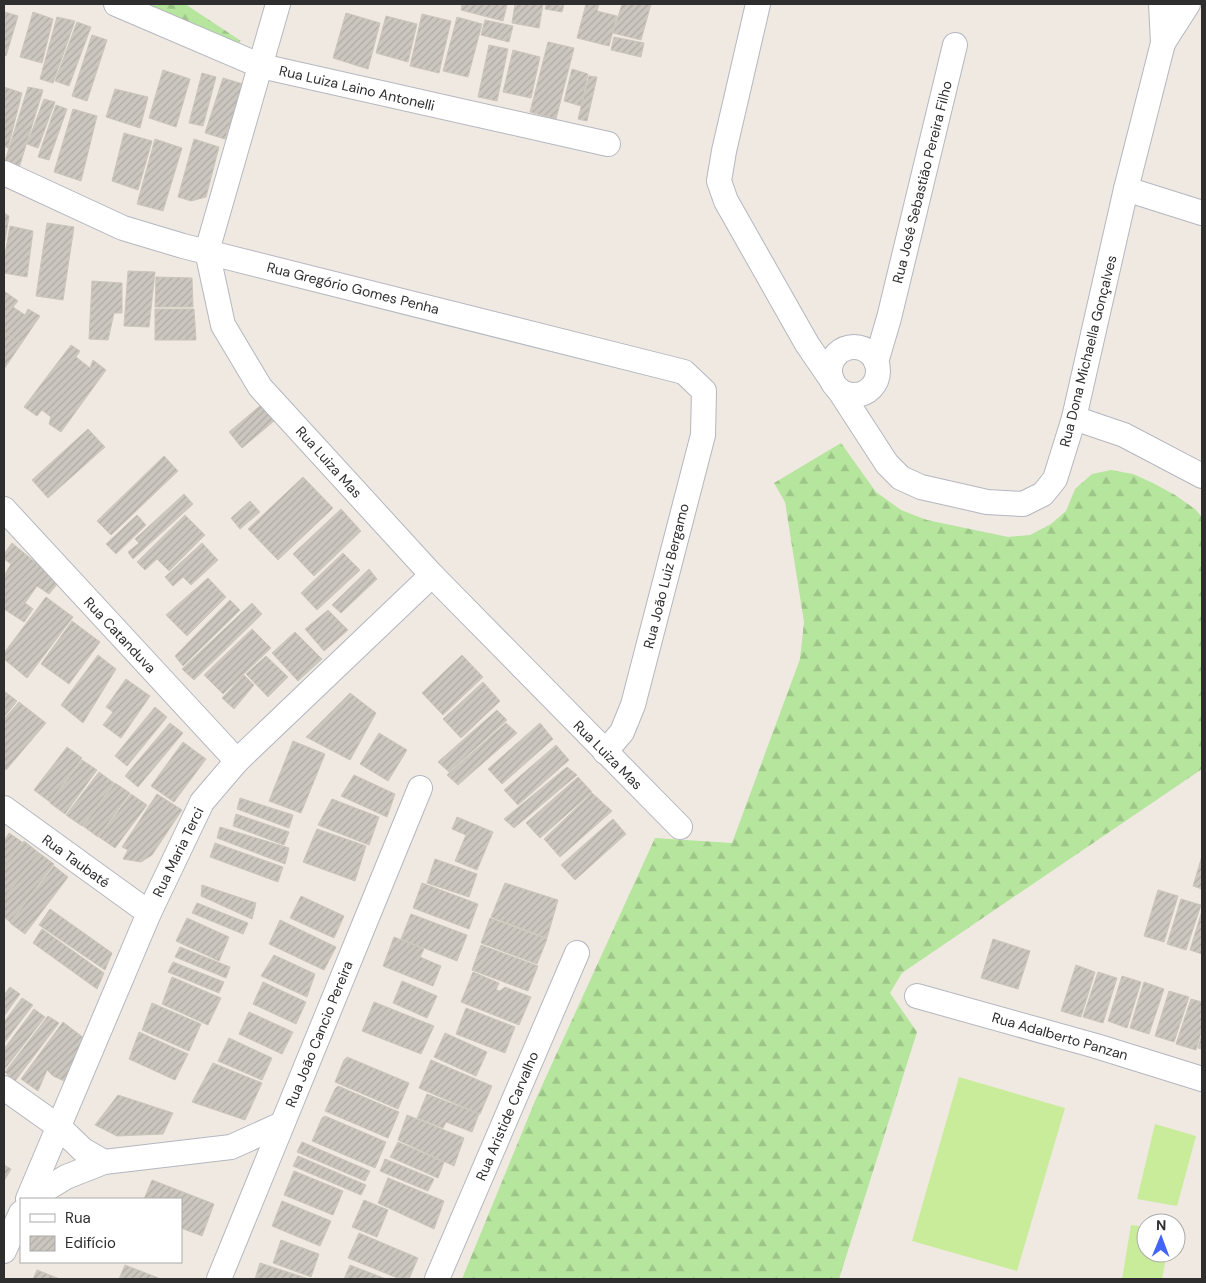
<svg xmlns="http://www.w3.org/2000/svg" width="1206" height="1283" font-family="'DM Sans',sans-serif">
	<defs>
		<pattern id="forest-firs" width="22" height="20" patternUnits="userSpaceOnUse" patternTransform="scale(1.25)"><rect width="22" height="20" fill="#b6e59e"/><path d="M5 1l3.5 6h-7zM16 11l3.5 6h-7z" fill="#9dc588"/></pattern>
		<pattern id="building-hatch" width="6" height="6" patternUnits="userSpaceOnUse" patternTransform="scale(1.25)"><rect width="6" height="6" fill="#cbc7bf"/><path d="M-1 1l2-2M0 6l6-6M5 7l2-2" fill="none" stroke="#afaba4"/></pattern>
	</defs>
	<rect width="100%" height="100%" fill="#efe9e1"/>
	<g fill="url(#forest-firs)">
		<polygon points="135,4 185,4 241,41 231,45"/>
		<polygon points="841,443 876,492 901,510 927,520 1008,537 1030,535 1051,524 1066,511 1075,489 1092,474 1111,470 1133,474 1153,483 1175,495 1195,509 1202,517 1202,769 902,973 890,993 917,1032 839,1279 462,1279 535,1101 655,838 732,843 800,659 804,622 785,502 774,483"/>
	</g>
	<g fill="#c9ec9a">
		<polygon points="959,1077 1065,1108 1017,1271 912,1241"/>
		<polygon points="1155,1124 1196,1136 1177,1206 1137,1199"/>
		<polygon points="1131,1225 1146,1227 1146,1253 1167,1253 1162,1279 1122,1279"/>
	</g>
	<g fill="url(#building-hatch)" stroke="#cbc5ba">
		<polygon points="462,4 502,4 507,5 503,21 461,10"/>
		<polygon points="515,4 543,4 539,28 512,23"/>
		<polygon points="546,4 564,4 562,12 545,9"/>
		<polygon points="586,4 599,4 597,11 617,16 609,46 577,38"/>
		<polygon points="622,4 651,4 641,40 613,33"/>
		<polygon points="5,12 18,16 6,56 4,55"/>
		<polygon points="33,12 53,19 42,63 20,57"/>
		<polygon points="346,13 380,23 368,69 333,58"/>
		<polygon points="422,14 451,21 439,73 410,66"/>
		<polygon points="386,16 417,24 408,62 376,53"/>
		<polygon points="57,17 75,21 53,83 40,79"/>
		<polygon points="457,17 482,24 468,77 443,71"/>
		<polygon points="485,20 513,26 509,42 481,35"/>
		<polygon points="77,22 91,27 69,86 55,81"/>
		<polygon points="92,35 107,40 87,101 72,96"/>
		<polygon points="614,37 644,43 641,57 611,50"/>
		<polygon points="548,42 574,48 556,119 530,112"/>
		<polygon points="489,45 508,49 497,101 478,97"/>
		<polygon points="513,50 540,57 531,98 503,92"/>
		<polygon points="572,69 588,74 581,106 564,101"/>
		<polygon points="163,70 190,79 176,127 149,118"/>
		<polygon points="202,73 216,77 203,126 189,123"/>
		<polygon points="589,76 597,77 587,121 578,119"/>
		<polygon points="223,78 243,84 225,139 205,133"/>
		<polygon points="4,87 22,93 8,148 4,146"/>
		<polygon points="28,87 43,90 19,168 5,161"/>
		<polygon points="115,89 148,97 140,128 106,117"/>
		<polygon points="44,99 55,102 38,148 27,144"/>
		<polygon points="56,105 67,109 49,160 38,157"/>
		<polygon points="73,109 97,116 81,181 54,172"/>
		<polygon points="124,133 152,141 138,190 112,181"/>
		<polygon points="155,139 182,148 163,211 137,204"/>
		<polygon points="194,139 219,147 206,197 191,201 178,197"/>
		<polygon points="4,213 9,216 5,241 4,241"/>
		<polygon points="47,223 74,227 63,300 36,296"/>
		<polygon points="10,226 33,231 27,277 4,273 4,260"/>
		<polygon points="128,271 155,272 149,327 124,326"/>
		<polygon points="156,277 192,278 193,307 155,307"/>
		<polygon points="92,281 122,283 122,313 114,313 108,340 89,339"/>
		<polygon points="4,291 18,301 13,307 25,315 28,309 40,316 21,344 4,332"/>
		<polygon points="155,309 194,309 196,340 155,340"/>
		<polygon points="4,332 21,344 4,369"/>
		<polygon points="71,345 80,351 76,357 90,368 93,360 106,370 61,432 49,424 51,417 42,410 37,416 24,407"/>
		<polygon points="261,405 274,421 242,448 229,432"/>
		<polygon points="88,429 105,447 48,498 32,480"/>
		<polygon points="164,456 178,471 111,535 97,521"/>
		<polygon points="303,477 333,508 278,560 248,529"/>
		<polygon points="184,494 193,504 133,559 128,552 139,543 135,539"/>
		<polygon points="250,501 260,512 240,529 231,518"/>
		<polygon points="341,509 361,531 314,576 293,554"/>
		<polygon points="137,515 146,525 116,554 106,544"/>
		<polygon points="185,515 205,535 169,571 157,559 145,570 137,562"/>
		<polygon points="12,543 59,582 49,594 37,586 25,603 33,609 24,622 4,609 4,576 11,564 4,559 4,554"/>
		<polygon points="202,543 218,560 191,585 183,577 173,586 165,577"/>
		<polygon points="343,553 360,570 317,610 301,593"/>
		<polygon points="369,569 377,579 341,613 332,605"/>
		<polygon points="208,578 226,597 187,636 166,615"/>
		<polygon points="46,597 73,617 27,678 4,659 4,653"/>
		<polygon points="230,600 240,610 183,666 175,656"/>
		<polygon points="252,603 262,614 194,680 182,669"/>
		<polygon points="328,610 348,630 324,651 305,629"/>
		<polygon points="72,621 100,642 69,684 41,664"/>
		<polygon points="252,629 271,648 223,694 204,675"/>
		<polygon points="295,632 322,659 298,681 272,653"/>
		<polygon points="98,655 116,669 83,723 61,705"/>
		<polygon points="462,655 483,677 443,715 422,693"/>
		<polygon points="266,656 288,677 268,697 246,674"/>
		<polygon points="244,675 254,685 234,709 222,698"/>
		<polygon points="126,679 150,696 121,738 103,725 113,712 106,707"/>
		<polygon points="483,682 500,701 461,738 443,719"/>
		<polygon points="4,691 17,701 4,717"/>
		<polygon points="350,693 376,713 350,760 306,737"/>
		<polygon points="19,702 46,723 6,770 4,768 4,719"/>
		<polygon points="155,707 167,717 127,766 115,756"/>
		<polygon points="497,710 507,720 449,772 438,762"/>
		<polygon points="170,723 183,733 138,787 125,776"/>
		<polygon points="506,723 517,733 458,785 447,775"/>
		<polygon points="540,723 553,739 502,784 488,769"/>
		<polygon points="379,733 407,750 388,781 360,764"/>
		<polygon points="293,741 325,754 301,813 269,801"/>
		<polygon points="183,742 206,759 174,802 151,786"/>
		<polygon points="556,745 569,760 518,805 504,790"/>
		<polygon points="67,747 82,758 50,802 34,790"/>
		<polygon points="82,760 97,770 65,814 50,803"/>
		<polygon points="567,767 577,775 514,828 504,819"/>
		<polygon points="99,772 114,783 82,826 66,815"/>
		<polygon points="354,775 395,794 387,817 341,796"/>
		<polygon points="578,777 592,792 540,838 526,823"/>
		<polygon points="115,783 130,793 98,837 83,826"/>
		<polygon points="592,793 612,811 560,857 544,839"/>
		<polygon points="131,794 147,805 115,848 99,837"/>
		<polygon points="157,794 182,810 152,855 141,862 123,859 128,850 122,847"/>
		<polygon points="240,798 293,815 289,828 237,809"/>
		<polygon points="332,799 379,817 369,845 318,825"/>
		<polygon points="236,814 289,832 284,845 233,826"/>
		<polygon points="457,817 493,832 477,870 455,861 466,835 452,829"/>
		<polygon points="613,819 626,834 575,880 561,865"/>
		<polygon points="220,827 289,848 285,864 217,838"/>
		<polygon points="317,829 366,846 355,881 303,862"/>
		<polygon points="9,833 22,842 4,867 4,841"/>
		<polygon points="24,841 39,853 4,898 4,867"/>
		<polygon points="215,843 283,867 278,882 210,857"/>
		<polygon points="39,853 54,864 10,922 4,917 4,899"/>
		<polygon points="1202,856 1202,889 1193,886"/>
		<polygon points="435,859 477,874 469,897 427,883"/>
		<polygon points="54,866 68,877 25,934 10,923"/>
		<polygon points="422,883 478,904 469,929 413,908"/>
		<polygon points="505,883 558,900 547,938 491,917"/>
		<polygon points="202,885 256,903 252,919 201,896"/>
		<polygon points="1158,890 1178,896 1164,942 1144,936"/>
		<polygon points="301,896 344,916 334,938 290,918"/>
		<polygon points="1181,899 1201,905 1186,950 1167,944"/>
		<polygon points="197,903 248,923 243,934 192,913"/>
		<polygon points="50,909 112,953 105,970 39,925"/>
		<polygon points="1202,911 1202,954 1190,950"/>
		<polygon points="411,914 467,935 457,961 401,939"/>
		<polygon points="187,918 229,937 219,961 176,941"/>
		<polygon points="490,918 547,939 537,964 481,943"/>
		<polygon points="280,920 336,947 324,970 269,944"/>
		<polygon points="42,929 104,973 97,989 33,943"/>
		<polygon points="394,937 424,949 420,957 441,966 433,986 383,966"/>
		<polygon points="993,939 1030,951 1018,989 981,978"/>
		<polygon points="481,945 538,966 528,991 472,970"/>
		<polygon points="180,947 230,967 226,978 175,957"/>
		<polygon points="274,955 315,974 307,997 261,976"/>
		<polygon points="173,962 224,982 219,993 168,972"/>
		<polygon points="1076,965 1095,972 1081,1017 1061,1011"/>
		<polygon points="473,972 499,983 496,990 500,991 505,987 531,997 519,1025 461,1002"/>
		<polygon points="1098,972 1117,978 1103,1023 1083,1017"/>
		<polygon points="1122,976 1141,982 1127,1028 1108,1021"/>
		<polygon points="172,977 221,998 208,1025 162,1004"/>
		<polygon points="402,981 437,996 427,1018 393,1003"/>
		<polygon points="263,982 306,1002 296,1024 253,1004"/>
		<polygon points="1144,982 1164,989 1149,1034 1130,1028"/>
		<polygon points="10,987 20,994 4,1016 4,995"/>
		<polygon points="1169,991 1189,997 1174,1042 1155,1036"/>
		<polygon points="22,998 33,1005 4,1043 4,1022"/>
		<polygon points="1191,999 1202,1002 1202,1029 1196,1050 1176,1044"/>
		<polygon points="374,1002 434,1026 421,1054 362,1031"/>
		<polygon points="152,1003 201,1024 189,1051 142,1030"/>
		<polygon points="466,1008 515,1027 505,1053 456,1034"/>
		<polygon points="34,1009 45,1017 4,1070 4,1049"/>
		<polygon points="249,1012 293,1032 282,1054 239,1034"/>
		<polygon points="48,1016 59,1023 15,1081 5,1072"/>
		<polygon points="63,1022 89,1042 71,1084 53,1076 47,1070 38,1091 21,1079"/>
		<polygon points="139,1032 188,1054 175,1080 129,1059"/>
		<polygon points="445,1033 487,1052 476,1076 434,1057"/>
		<polygon points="1202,1034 1202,1049 1198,1048"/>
		<polygon points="229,1038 272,1058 262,1080 218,1061"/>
		<polygon points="347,1057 409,1083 398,1109 335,1082 344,1060"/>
		<polygon points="431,1060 492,1086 480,1114 419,1088"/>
		<polygon points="213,1063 262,1083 245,1120 192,1102"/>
		<polygon points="338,1086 399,1112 388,1138 325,1111 335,1089"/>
		<polygon points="427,1094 479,1114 472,1132 446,1122 443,1128 417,1118"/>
		<polygon points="118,1095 173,1113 163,1134 117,1136 95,1125"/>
		<polygon points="407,1115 464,1138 454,1166 398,1140"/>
		<polygon points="325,1116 386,1142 375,1168 312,1141 322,1118"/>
		<polygon points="302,1142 370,1171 365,1181 297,1152"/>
		<polygon points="398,1142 444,1162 438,1178 390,1157"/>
		<polygon points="298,1156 366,1185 361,1195 293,1166"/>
		<polygon points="385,1159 434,1179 428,1191 380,1171"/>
		<polygon points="4,1165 11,1169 4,1181"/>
		<polygon points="294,1171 343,1191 333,1215 284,1195"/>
		<polygon points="388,1178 444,1201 434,1229 378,1203"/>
		<polygon points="152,1180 214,1204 202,1236 181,1228 181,1199 144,1199"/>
		<polygon points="364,1200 388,1210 377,1237 352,1227"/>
		<polygon points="282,1201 331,1221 320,1246 272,1226"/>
		<polygon points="359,1233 418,1258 409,1279 400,1279 348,1258"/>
		<polygon points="281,1240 319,1254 311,1277 273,1263"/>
		<polygon points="260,1263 309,1279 255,1279"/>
		<polygon points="125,1265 161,1279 119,1279"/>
		<polygon points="350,1265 386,1279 344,1279"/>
		<polygon points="37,1270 60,1279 33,1279"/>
	</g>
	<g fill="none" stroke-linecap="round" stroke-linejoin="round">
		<defs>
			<g id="minor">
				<polyline points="116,4 261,66 608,144"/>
				<polyline points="278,4 207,251 223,325 260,387 432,575 680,827"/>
				<polyline points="758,4 724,151 719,181 726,201 807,344 833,382"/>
				<polyline points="1161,4 1163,43 1188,4"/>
				<polyline points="4,173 123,228 183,246 684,372 704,391 703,435 633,705 622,732 605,752"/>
				<polyline points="1126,189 1202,213"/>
				<circle cx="854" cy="371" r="24"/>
				<polyline points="876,362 889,318 955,45"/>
				<polyline points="839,390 887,464 901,478 921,487 987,502 1023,504 1043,494 1055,479 1074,418 1126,189 1163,43"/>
				<polyline points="1074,418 1124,435 1202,476"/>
				<polyline points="4,509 237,761"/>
				<polyline points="4,808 149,913"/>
				<polyline points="917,996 1096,1046 1202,1079"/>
				<polyline points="4,1088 59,1127 83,1150 104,1162 231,1147 282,1124"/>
				<polyline points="28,1199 149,913 202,802 237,761 432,575"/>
				<polyline points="30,1199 66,1177 104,1162"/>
				<polyline points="4,1251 21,1213"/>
				<polyline points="219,1279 420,788"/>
				<polyline points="437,1279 577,953"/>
			</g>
		</defs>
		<use href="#minor" stroke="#b4b7c1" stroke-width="26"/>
		<use href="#minor" stroke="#fff" stroke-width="24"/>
	</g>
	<g text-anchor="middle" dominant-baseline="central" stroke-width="4.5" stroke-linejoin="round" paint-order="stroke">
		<g font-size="14" fill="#2e2e2e" stroke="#fff">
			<text transform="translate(357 88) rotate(13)">Rua Luiza Laino Antonelli</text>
			<text transform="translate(922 182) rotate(-76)">Rua José Sebastião Pereira Filho</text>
			<text transform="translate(353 288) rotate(14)">Rua Gregório Gomes Penha</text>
			<text transform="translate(1088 351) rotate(-76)">Rua Dona Michaella Gonçalves</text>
			<text transform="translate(329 462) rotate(48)">Rua Luiza Mas</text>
			<text transform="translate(666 576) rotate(-76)">Rua João Luiz Bergamo</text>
			<text transform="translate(120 635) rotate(47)">Rua Catanduva</text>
			<text transform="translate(608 755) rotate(45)">Rua Luiza Mas</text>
			<text transform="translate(178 852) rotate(-64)">Rua Maria Terci</text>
			<text transform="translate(76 861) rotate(36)">Rua Taubaté</text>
			<text transform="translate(319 1034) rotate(-68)">Rua João Cancio Pereira</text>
			<text transform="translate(1060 1036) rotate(16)">Rua Adalberto Panzan</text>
			<text transform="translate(507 1116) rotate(-67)">Rua Aristide Carvalho</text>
		</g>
	</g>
	<rect width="1206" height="1283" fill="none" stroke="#2e2e2e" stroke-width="10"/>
	<rect x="20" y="1198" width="162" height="65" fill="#ffffff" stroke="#ababab"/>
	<rect x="30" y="1214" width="25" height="8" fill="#ffffff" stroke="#ababab"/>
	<text x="65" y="1223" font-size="15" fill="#2e2e2e">Rua</text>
	<rect x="30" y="1236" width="25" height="15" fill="url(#building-hatch)" stroke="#ababab"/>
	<text x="65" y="1248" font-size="15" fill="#2e2e2e">Edifício</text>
	<g transform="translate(1161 1238) rotate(1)"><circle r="24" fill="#ffffff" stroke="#ababab"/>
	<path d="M0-4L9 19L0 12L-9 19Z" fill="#4264fb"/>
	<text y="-8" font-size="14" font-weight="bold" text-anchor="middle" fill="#2e2e2e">N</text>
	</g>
</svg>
